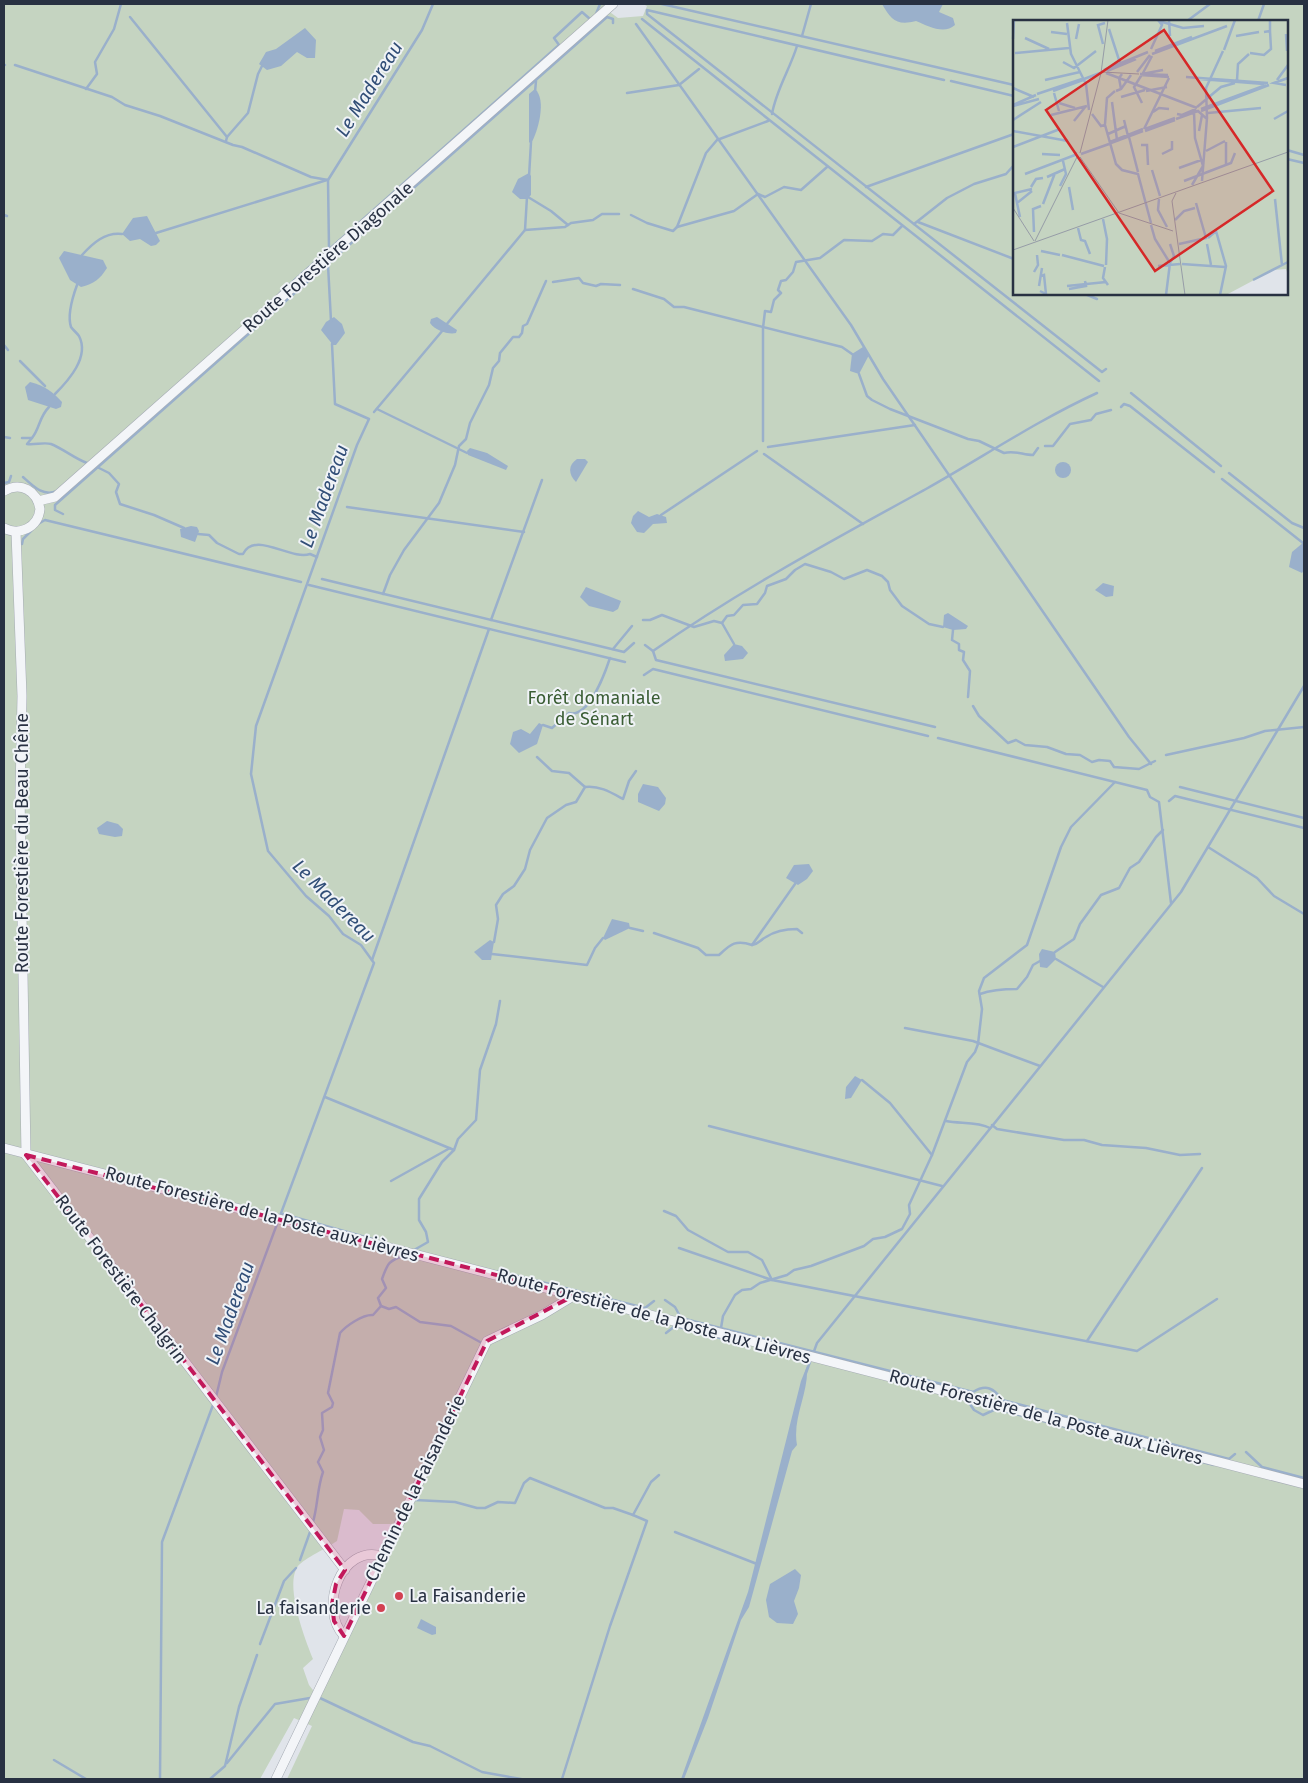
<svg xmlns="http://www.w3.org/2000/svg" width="1308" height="1783" font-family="'Fira Sans',sans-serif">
	<rect width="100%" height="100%" fill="#e0e4ea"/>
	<path fill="#c5d4c1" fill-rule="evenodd" d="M4,4h601l2,6 11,8 25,-2 4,-10 -4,-2h661v1775h-1017l25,-53 -18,-8 -34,61h-256zM1014,21h273v273h-273zM344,1509l15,1 14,14h24l-81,170 -7,-9 -6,-17 10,-9c-8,-20 -29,-74 -15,-93 7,-8 29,-18 39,-25z"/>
	<g fill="#9ab0cb">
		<path d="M882,4h61l-4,8 14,6 2,7c-11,10 -27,1 -39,-4 -19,5 -25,-1 -34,-17z"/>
		<polygon points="305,28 316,40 315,58 307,58 297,52 281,66 267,70 259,64 266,52 276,49"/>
		<path d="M535,89c12,11 3,42 -4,55l-2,-2v-48z"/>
		<polygon points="529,173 531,176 531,195 527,199 520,199 512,192 518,179"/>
		<polygon points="147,216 160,241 156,245 151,246 140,239 130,241 122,234 133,218"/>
		<path d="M64,251l39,9 4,8c-7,11 -13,16 -26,19l-11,-7 -11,-22z"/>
		<polygon points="334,317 342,324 345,333 336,345 333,345 321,330 326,322"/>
		<path d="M437,317l20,13 -1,3c-8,2 -21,-3 -26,-10l1,-4z"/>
		<polygon points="863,347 869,355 859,374 850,371 852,354"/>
		<path d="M30,382c15,4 22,9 32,20l-1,5 -5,2 -28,-9 -3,-13z"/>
		<polygon points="470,448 487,453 508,466 506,470 468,455 467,451"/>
		<path d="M577,459h8l3,3 -12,20c-8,-8 -8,-17 1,-23z"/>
		<circle cx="1063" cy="470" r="8"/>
		<polygon points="638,511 649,517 657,514 666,517 667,523 653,524 644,533 637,532 631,523 633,516"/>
		<polygon points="191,526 197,527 199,531 195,542 181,537 180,529"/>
		<polygon points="1304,542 1304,570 1302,573 1289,567 1292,552"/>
		<polygon points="1103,583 1114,586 1113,596 1106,597 1095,590"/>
		<polygon points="586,587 621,601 618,609 613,612 589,606 580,597"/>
		<polygon points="948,613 968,626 966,629 953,630 943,627 944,615"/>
		<polygon points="734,644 742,646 748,653 743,659 725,661 724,655"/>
		<polygon points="539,723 543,725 537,744 519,753 510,744 513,732 521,729 530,734"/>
		<polygon points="643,784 658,787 666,798 665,804 659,811 638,802 638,794"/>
		<polygon points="107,821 118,824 123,829 122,836 115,837 99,834 97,828"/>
		<polygon points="809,864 813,871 807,879 798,885 786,878 794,865"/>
		<polygon points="612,919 629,923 630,928 605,940 603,938"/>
		<polygon points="490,940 494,942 491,960 482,960 474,952"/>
		<polygon points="1042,949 1055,952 1056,959 1047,968 1040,967 1039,954"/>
		<polygon points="855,1076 862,1080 851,1098 845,1099 846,1087"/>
		<path d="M807,1366c2,27 -15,52 -10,79l-5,6 -43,156 -8,13 -33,98 -24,61h-3l67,-187 53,-211z"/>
		<polygon points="795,1569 801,1575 799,1588 794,1601 798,1614 793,1624 777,1623 769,1617 766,1600 770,1584"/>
		<polygon points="421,1619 436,1627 436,1634 432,1635 417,1628"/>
	</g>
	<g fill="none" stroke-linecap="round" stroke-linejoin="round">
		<g stroke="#9ab0cb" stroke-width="2.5">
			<polyline points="662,4 1014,85"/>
			<polyline points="596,14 600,4"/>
			<polyline points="130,17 227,137 226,141"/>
			<polyline points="642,19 1099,381"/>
			<polyline points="1187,21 1210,4"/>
			<polyline points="1258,21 1264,4"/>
			<polyline points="636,24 851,325 883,379 1129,737 1151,764"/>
			<polyline points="802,36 811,4"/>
			<polyline points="4,65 5,65"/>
			<polyline points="15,65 112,97 125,105 160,116 233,145 242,147 311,177 328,180"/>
			<polyline points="944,80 647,10 647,14 1102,372 1106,369"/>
			<polyline points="951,81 1014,96"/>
			<polyline points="86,89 97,74 95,62 114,29 121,4"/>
			<polyline points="535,92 536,81"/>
			<polyline points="627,93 679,85 699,69"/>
			<path d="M772,114c4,-24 18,-45 25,-68"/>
			<polyline points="227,137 248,113 258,74 262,66"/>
			<polyline points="1287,150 1304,155"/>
			<polyline points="1287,159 1304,163"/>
			<polyline points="529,177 531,142"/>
			<polyline points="866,187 1014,134"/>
			<polyline points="528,197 551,211 568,225"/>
			<polyline points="4,215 7,216"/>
			<polyline points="631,215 647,223 673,231 677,227 706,153 717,140 768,121"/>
			<polyline points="918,222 1014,259"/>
			<polyline points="914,224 947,198 974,184 1006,174 1014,165"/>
			<polyline points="677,227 734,211 758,194 765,197 784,187 801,190 827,167"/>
			<polyline points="525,230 527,197"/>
			<polyline points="156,233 327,180"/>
			<polyline points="329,248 328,180 422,30 433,4"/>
			<path d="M82,255c11,-12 23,-23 40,-21"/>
			<polyline points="328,265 331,321"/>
			<polyline points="553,282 579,278 583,283 596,286 601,284 620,285"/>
			<polyline points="633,289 664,299 674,307 684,307 842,347 852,354"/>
			<polyline points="280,293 559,45 554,38 582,12 590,19"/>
			<polyline points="1085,294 1097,299"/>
			<polyline points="446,325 525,230 565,227 571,223 593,220 602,214 619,214"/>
			<polyline points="4,345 8,350"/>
			<polyline points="20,361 45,386"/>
			<path d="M859,374l8,22 5,4 18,9 78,30 11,2 25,12c11,-3 19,2 29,2l5,-7"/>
			<polyline points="1131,393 1221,466"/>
			<path d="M55,394c13,-13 35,-37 24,-58 -2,-3 -6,-6 -8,-9 -4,-12 2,-31 6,-42"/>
			<polyline points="1121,407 1124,404 1130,406 1214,472"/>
			<polyline points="377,409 467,453"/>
			<polyline points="374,412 443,330"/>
			<polyline points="4,437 10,438"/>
			<path d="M22,438h10c8,-10 7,-21 17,-31"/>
			<path d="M32,438l-5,6c8,1 17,-2 24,0 11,4 24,15 36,19"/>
			<polyline points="763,441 763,328 765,311 771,312 774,300 781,293 778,290 781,281 786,280 793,272 796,262 820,258 844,240 872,241 883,234 893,235 902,226"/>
			<polyline points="1045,446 1053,446 1070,424 1091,420 1096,414 1111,410"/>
			<polyline points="768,447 915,425"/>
			<polyline points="764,454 863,524"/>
			<polyline points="99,468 109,473 119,484 116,492 120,504 154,515 184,528"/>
			<polyline points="1229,473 1292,523 1304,528"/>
			<path d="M23,477c10,9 20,20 34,14"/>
			<polyline points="1222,479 1303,543"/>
			<polyline points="4,483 9,482 11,476"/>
			<polyline points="347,507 524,532"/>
			<polyline points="63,514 55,510 55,505 607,17 613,19 613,23"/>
			<polyline points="661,515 757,451"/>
			<polyline points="38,524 45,520 301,582"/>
			<path d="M198,534l11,1 8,8 22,11h4c12,-24 48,7 67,0l7,3"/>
			<polyline points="22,544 23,539 32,530"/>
			<polyline points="322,579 624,652 634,643"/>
			<polyline points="309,585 625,662"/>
			<polyline points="383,594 390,575 404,550 439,503 455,465 459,446 466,439 470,423 489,385 493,368 499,361 500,353 513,337 519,337 522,333 523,326 527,324 546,281"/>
			<polyline points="491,620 542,480"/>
			<polyline points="643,620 650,620 662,615 694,627 714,621 722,623 727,616 734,615 743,605 757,604 765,593 767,586 786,579 795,570 805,564 831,572 844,579 867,570 882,576 888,582 890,590 902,606 929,624 943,627"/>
			<polyline points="722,623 734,644"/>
			<polyline points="953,630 952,640 959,644 959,650 964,652 963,660 970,671 968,697"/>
			<path d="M645,645l8,6c87,-61 180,-111 273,-162 57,-32 112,-69 171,-96"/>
			<polyline points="613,649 632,626"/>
			<polyline points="653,651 656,660 935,727"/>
			<polyline points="644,675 653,669 928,736"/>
			<polyline points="973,706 979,716 1008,743 1016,740 1025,745 1047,747 1066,754 1080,755 1092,762 1099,760 1110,761 1114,767 1139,769 1155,761"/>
			<path d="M543,725l9,3 17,-15c20,5 36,-40 41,-55"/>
			<polyline points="938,738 1147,790 1150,797 1159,802 1171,903"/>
			<polyline points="1166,755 1244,738 1265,731 1304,727"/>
			<path d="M585,787c14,-2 27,6 38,12l6,-18 7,-10"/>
			<polyline points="1180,787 1304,818"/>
			<polyline points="1169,801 1175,796 1304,828"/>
			<polyline points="1208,847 1257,878 1274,896 1304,914"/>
			<polyline points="630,928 643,931"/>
			<path d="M654,933l44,15 8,7h13c11,-10 16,-16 33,-10l43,-61"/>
			<polyline points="494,942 498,919 496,905 503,894 514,886 525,869 530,850 547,818 566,805 576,802 585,787 569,773 552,771 537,757"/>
			<path d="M752,945c7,-1 8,-5 14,-8 9,-6 21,-8 31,-8l5,4"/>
			<polyline points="1055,952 1074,939 1080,924 1101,895 1119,888 1130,868 1139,862 1156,837 1163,830"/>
			<polyline points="492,954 587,965 595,948 603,938"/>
			<polyline points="1056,959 1103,987"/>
			<polyline points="372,960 489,629"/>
			<path d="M980,994c11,-4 24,-5 37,-5l10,-12 6,-12 7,-4"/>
			<polyline points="905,1028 973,1041 1040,1066"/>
			<polyline points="862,1080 890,1103 932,1155"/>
			<polyline points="325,1097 454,1150"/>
			<path d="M946,1121c13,3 31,0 44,7"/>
			<polyline points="992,1125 997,1129 1064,1140 1084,1140 1102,1145 1146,1148 1180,1155 1200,1154"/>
			<polyline points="709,1126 942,1186"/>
			<polyline points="391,1181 450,1148"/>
			<polyline points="664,1211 676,1216 688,1230 728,1252 748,1252 762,1260 772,1280"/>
			<polyline points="283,1214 376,1240"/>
			<polyline points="679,1248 772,1280 1137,1351 1217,1299"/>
			<polyline points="414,1250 428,1242 426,1232 419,1220 419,1199 442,1162 454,1150 458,1139 476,1120 480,1070 496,1024 500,1001"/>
			<polyline points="498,1271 645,1308 654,1301"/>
			<path d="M665,1300l10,7 6,11 292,74c13,-8 21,-4 29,8l227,59 6,-5"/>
			<polyline points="381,1306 389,1309 396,1307 420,1322 451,1326 480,1342"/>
			<polyline points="721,1328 723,1316 735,1295 742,1290 751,1289 760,1283 787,1275 794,1270 811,1266 864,1246 873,1239 885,1237 902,1229 910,1214 909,1205 932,1155 967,1062 975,1052 978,1044 982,1009 979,991 984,978 1027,945 1061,847 1071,827 1115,782"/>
			<polyline points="666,1333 675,1326 720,1338"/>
			<polyline points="1087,1341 1202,1168"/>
			<polyline points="813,1354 817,1343 1181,892 1304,686"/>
			<polyline points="806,1373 811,1359"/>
			<polyline points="216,1397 222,1372 374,963 361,945 343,934 329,916 306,896 268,851 251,774 256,726 357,445 369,419 335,404 332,344"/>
			<polyline points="968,1401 974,1410 983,1415 996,1409 1214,1465"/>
			<polyline points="1246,1452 1262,1467 1304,1478"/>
			<polyline points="415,1500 455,1502 477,1508 485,1508 498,1502 515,1503 524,1483 530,1478 605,1508 613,1508 633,1515"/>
			<path d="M313,1522c5,-17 4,-33 10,-50l-5,-10 6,-12 -4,-13 3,-7 -1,-17 10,-6 1,-4 -5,-10 12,-60c6,-7 23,-19 33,-18l8,-9 -3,-8 8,-10 -4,-9c6,-17 7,-18 23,-24"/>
			<polyline points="675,1532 757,1564"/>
			<polyline points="300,1560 310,1532"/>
			<polyline points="260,1644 284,1581 296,1568"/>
			<polyline points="320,1698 413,1742 430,1746 482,1772 521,1779"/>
			<polyline points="54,1760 86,1779"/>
			<polyline points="227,1763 275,1704 310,1698"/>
			<polyline points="160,1779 162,1542 213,1405"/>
			<polyline points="210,1779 225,1766 239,1707 257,1655"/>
			<polyline points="562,1779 610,1626 647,1521 633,1515 651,1482 659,1475"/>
		</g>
		<defs>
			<g id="minor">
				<path d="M4,491c17,-10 33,0 36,18 -2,19 -21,27 -36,19"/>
				<polyline points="38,501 55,497 613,4"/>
				<polyline points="16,532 22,696 20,794 26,1155"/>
				<polyline points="4,1148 1304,1484"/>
				<polyline points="26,1155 345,1570"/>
				<path d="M344,1636c-26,-28 -3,-92 38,-80"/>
				<polyline points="276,1779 487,1341 542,1315 575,1295"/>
			</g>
		</defs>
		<use href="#minor" stroke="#a5abb4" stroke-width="10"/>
		<use href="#minor" stroke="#f3f5f8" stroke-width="9"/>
	</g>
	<path fill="#c2185b" fill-opacity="0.2" stroke="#c2185b" stroke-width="4" stroke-dasharray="10 6" stroke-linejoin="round" d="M26,1155l549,140 -88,46 -143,295 -10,-15 -2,-17 4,-20 9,-14z"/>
	<g fill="#d34152" stroke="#f0f3f7" stroke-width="2">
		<circle cx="399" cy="1596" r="5"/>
		<circle cx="381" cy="1608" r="5"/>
	</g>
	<g text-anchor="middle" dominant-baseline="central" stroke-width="4" stroke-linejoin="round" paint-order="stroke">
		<g font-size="18" fill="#283142" stroke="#f0f3f7">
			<text transform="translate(328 257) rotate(-41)">Route Forestière Diagonale</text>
			<text transform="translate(22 843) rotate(-90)">Route Forestière du Beau Chêne</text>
			<text transform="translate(262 1214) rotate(15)">Route Forestière de la Poste aux Lièvres</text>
			<text transform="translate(121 1279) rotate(53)">Route Forestière Chalgrin</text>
			<text transform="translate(654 1316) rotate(15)">Route Forestière de la Poste aux Lièvres</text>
			<text transform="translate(1046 1417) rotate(15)">Route Forestière de la Poste aux Lièvres</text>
			<text transform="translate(415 1488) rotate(-64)">Chemin de la Faisanderie</text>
		</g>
		<g font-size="18" fill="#3b5e35" stroke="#f0f3f7">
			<text x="594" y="698">Forêt domaniale<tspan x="594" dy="21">de Sénart</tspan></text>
		</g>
		<g font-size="18" fill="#283142" stroke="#f0f3f7" text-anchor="start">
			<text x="409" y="1596">La Faisanderie</text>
			<text x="371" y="1608" text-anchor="end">La faisanderie</text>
		</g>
		<g font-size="19" font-style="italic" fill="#314e77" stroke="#f0f3f7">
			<text transform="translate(369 89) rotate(-58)">Le Madereau</text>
			<text transform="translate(324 496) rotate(-70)">Le Madereau</text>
			<text transform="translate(334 901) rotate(45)">Le Madereau</text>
			<text transform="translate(230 1313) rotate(-70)">Le Madereau</text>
		</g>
	</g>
	<g transform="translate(1013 20)">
		<rect width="275" height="275" fill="#e0e4ea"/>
		<path d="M0,0h275v255l-2,-6 -13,1 -47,25h-213z" fill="#c5d4c1"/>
		<path fill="none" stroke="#9ab0cb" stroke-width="2.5" d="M156,0l1,16M146,1l24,7 21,-2M54,3l4,31 15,30 3,26M96,9l11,34M38,12l16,2M251,12l6,-1v-11M273,14l1,17M223,16l23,-4M12,18l24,11M0,19l1,-19M63,19l3,-15M90,24l-5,-19 7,-2M138,29l11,-24 -4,-5M211,30l11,-30M142,31l37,-14M2,33l54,-5M237,33l14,2 7,-6 -1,-18M139,34l75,-28M50,42l11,6 22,-17M91,50l44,-18M94,51l29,-12M124,52l13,-17M93,53l91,35M130,53l9,-17M127,54l28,1M129,54l21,-4M128,55l28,2M128,56l-7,11 8,16M173,57l82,6M71,59l16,-6M187,59l64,5M32,60l35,-8M224,60l1,-16 11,-10M264,60l11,-15M273,65l-12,-2 14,-5M0,68l21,9M108,69l10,-14M40,71l30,-11M103,71l5,-2 -2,-11 3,-4M133,71l21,-4M41,73l5,18M24,74l45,-15M108,77l24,-7M99,82l5,38M46,83l16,5M0,85l23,-10M0,86l26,-7M184,87l24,-20 14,-4M188,89l65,-24M188,91l68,-26M140,92l6,-4 10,1M195,93l53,-5M79,94l9,12 4,-1 11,39 6,6 16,4 13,49M164,94l5,1 14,-6M38,95l36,-9M163,99l22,-8 9,8M261,99l14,-8M0,100l28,-18M111,100l4,16M61,101l12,-15M92,104l2,-26 8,-7M131,109l25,-51M132,109l30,-11M0,111l55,10M132,111l30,-11M186,111l3,-16M95,114l18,-8M116,117l9,35M97,122l33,-13M213,122v22M98,123l32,-12M128,125h6l1,20M0,127l47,-18M193,131l19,-10M29,134l18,1M68,134l28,-10M149,134l10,-5v-8M166,148l25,-9M139,150l8,26M12,154l50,-19 1,-3M34,157l18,-8M171,161l47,-18 4,-10M189,161l5,-63 -1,-30 17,-37M179,165l11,-19 -8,-28 -1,-26M47,166l6,-12 -3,-13M18,167l5,-8 7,-1M56,167l4,23M146,179l-1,11 9,17M262,179l7,66M4,183l-2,-10 17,-4M30,184l12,-31M7,197l-3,-14 15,-12M90,199l4,20 -1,26M162,200l9,-9 11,-3M138,205l4,14 15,24 -4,32M65,208l3,12 4,1 5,13M21,212l-1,-23 8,-3M195,218l8,-7 10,35 -6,29M166,224l27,-6 -10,-35M194,224l4,21M28,231l19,4M49,235l42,11M157,243l4,-7 -4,-12M169,244l43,3M145,246l22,-2M92,247l-2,11 5,7M21,252l4,-7 -1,-10M240,260l35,-18M26,266l3,-18M54,266l39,-4M56,269l17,-3 -1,-5M27,271l6,3 -2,-19 -3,1"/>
		<path fill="none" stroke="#969ca7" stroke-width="1" d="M89,52l37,2M67,133l21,-80 7,-53M67,137l39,56M163,173l-4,8 13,94M0,188l21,33M106,193l54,18M22,221l42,-84M0,230l275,-98"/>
		<path fill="#d62828" fill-opacity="0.15" stroke="#d62828" stroke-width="2.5" d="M151,10l109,161 -118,80 -109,-161z"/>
		<rect width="275" height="275" fill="none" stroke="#283142" stroke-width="2.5"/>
	</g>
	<rect width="1308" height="1783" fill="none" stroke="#283142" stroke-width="10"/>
</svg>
